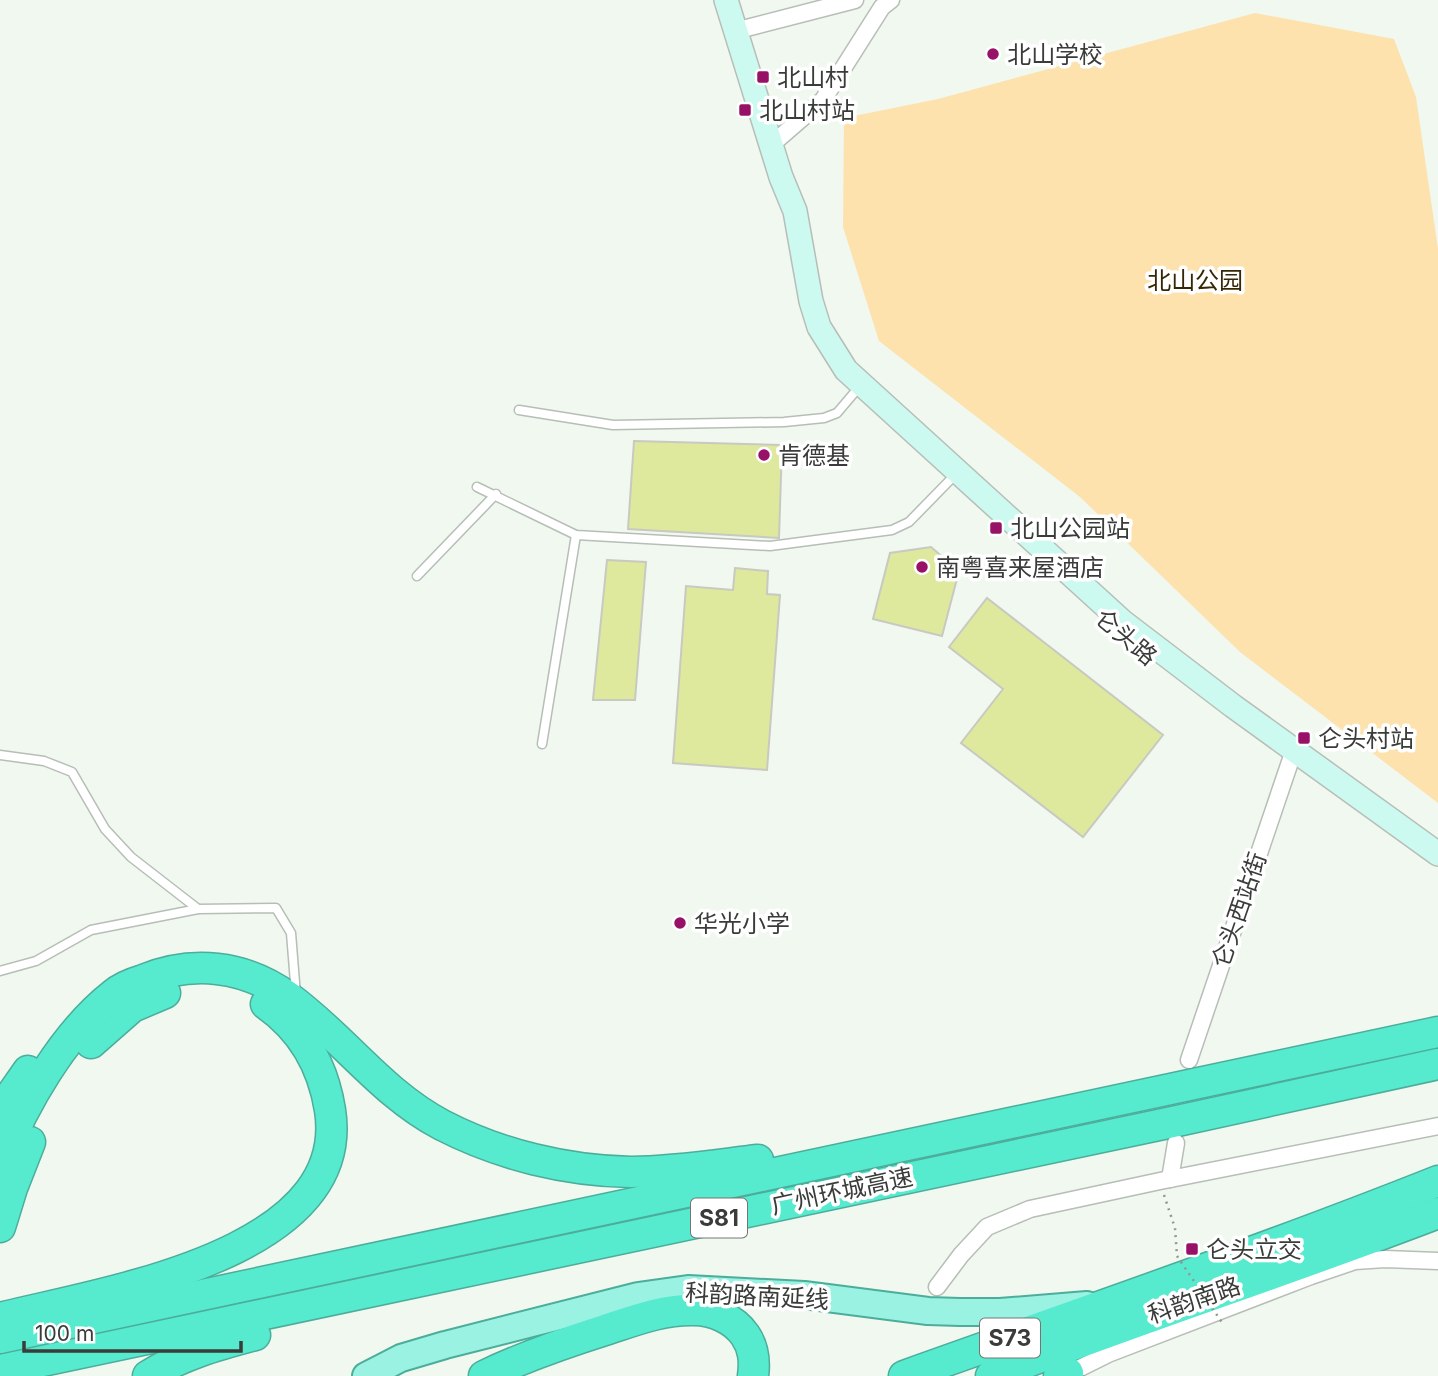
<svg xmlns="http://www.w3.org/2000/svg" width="1438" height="1376" font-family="Inter,'Noto Sans SC',sans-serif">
	<rect width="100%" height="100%" fill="#f0f8f0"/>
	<polygon fill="#fde2ae" points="1255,13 1394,39 1416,97 1438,249 1438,803 1240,652 1080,497 879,341 843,227 844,118 938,99"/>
	<g fill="#dee99e" stroke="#c8c9c0" stroke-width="2">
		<polygon points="634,441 782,445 779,538 628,529"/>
		<polygon points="931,547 959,571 942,636 873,619 890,553"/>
		<polygon points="607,560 646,562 635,700 593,700"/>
		<polygon points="735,568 768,571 767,594 780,595 767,770 673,763 686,586 733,590"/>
		<polygon points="987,598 1163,735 1083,837 961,743 1003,689 949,647"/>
	</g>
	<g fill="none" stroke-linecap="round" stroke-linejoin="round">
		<defs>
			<g id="lane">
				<polyline points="519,410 613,425 784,422 824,418 837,413 854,393"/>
				<polyline points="477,487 576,535 770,546 892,530 909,522 951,479"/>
				<polyline points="417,576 496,494"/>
				<polyline points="542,744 576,535"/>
				<polyline points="0,755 44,761 72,772 105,829 131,857 198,909"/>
				<polyline points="0,971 36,961 91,930 198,909 276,908 291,933 296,995"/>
			</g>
			<g id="street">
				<polyline points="735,31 855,0"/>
				<polyline points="771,145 823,100 882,7 891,0"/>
				<polyline points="1189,1060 1291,759"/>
				<polyline points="1170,1179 1176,1143"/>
				<polyline points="937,1287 961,1255 987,1227 1030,1209 1160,1181 1438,1126"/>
				<polyline points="1064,1376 1108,1354 1311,1276 1355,1261 1385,1259 1438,1261"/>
			</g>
			<polyline id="secondary" points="726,0 781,177 795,211 811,301 819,327 846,370 1123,622 1233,706 1438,854"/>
			<polyline id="primary" points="366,1376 401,1358 445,1345 638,1296 688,1289 804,1295 928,1311 960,1312 1000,1312 1087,1305"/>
			<g id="highway">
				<polyline points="91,1043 132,1007 165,993"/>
				<polyline points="0,1111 28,1071"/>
				<path d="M0,1163c23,-59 64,-130 114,-169 8,-7 19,-11 29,-14 49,-20 101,-15 145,17 55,40 93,96 154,128 58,30 125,46 189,47 42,0 85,-7 127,-12"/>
				<polyline points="0,1227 12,1188 30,1142"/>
				<path d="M0,1318c99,-25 353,-62 330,-208 -7,-44 -27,-80 -64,-106"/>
				<polyline points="0,1338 1438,1032"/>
				<polyline points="0,1370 1168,1123 1438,1064"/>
				<path d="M148,1376c33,-21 69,-31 107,-41"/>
				<path d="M484,1376c39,-19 80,-33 121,-46 28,-9 58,-21 89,-20 19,0 40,9 51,25 9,13 10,26 8,41"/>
				<path d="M904,1376c179,-64 358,-125 534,-195"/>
				<path d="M991,1376c148,-58 299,-106 447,-163"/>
				<polyline points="1059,1376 1068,1373"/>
			</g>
		</defs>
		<use href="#lane" stroke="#b7beb7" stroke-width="11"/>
		<use href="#street" stroke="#b7beb7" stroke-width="19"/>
		<use href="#secondary" stroke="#b7beb7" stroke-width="26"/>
		<use href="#primary" stroke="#4cad9a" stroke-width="30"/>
		<use href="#highway" stroke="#4cad9a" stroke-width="33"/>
		<polyline stroke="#929792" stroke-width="2.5" stroke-dasharray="2 5" stroke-linecap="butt" points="1164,1195 1175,1228 1177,1256"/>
		<use href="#lane" stroke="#fff" stroke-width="8"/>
		<use href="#street" stroke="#fff" stroke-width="16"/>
		<use href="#secondary" stroke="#ccf9f0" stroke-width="23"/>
		<use href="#primary" stroke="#9af2e2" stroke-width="26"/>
		<use href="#highway" stroke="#56eace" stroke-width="30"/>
		<polyline stroke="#929792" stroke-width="2.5" stroke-dasharray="2 5" stroke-linecap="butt" points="1177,1256 1223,1324"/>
	</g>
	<g fill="#971167" stroke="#fff" stroke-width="2.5">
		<circle cx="993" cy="54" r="7"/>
		<rect x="756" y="70" width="14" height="14" rx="3.5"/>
		<rect x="738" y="103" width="14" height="14" rx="3.5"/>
		<circle cx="764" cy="455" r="7"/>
		<rect x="989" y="521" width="14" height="14" rx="3.5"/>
		<circle cx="922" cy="567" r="7"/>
		<rect x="1297" y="731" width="14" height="14" rx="3.5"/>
		<circle cx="680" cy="923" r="7"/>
		<rect x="1185" y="1242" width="14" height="14" rx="3.5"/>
	</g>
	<g text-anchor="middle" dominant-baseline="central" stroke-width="7" stroke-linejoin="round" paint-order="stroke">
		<g fill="#fff" stroke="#747674" stroke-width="2">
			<rect x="691" y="1198.5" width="56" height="39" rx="5"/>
			<rect x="980" y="1318.5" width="60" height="39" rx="5"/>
		</g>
		<g font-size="23" font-weight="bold" fill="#393c39">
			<text x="719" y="1218">S81</text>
			<text x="1010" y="1338">S73</text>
		</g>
		<g font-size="24" fill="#393c39" stroke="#fff" text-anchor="start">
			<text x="1007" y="54">北山学校</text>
			<text x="777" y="77">北山村</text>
			<text x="759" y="110">北山村站</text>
			<text x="778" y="455">肯德基</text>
			<text x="1010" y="528">北山公园站</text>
			<text x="936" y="567">南粤喜来屋酒店</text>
			<text x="1318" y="738">仑头村站</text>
			<text x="694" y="923">华光小学</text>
			<text x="1206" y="1249">仑头立交</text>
		</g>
		<g font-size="24" fill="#362707" stroke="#fff">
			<text x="1195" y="280">北山公园</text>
		</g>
		<g font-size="24" fill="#393c39" stroke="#fff">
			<text transform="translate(1126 637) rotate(40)">仑头路</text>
			<text transform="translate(1239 910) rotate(-71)">仑头西站街</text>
			<text transform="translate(842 1191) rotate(-12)">广州环城高速</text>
			<text transform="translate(757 1296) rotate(3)">科韵路南延线</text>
			<text transform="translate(1194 1300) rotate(-19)">科韵南路</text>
		</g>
	</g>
	<path d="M24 1341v10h217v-10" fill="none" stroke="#393c39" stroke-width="3.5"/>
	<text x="35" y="1341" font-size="21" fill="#393c39" stroke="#ffffff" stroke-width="5" paint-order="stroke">100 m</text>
</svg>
